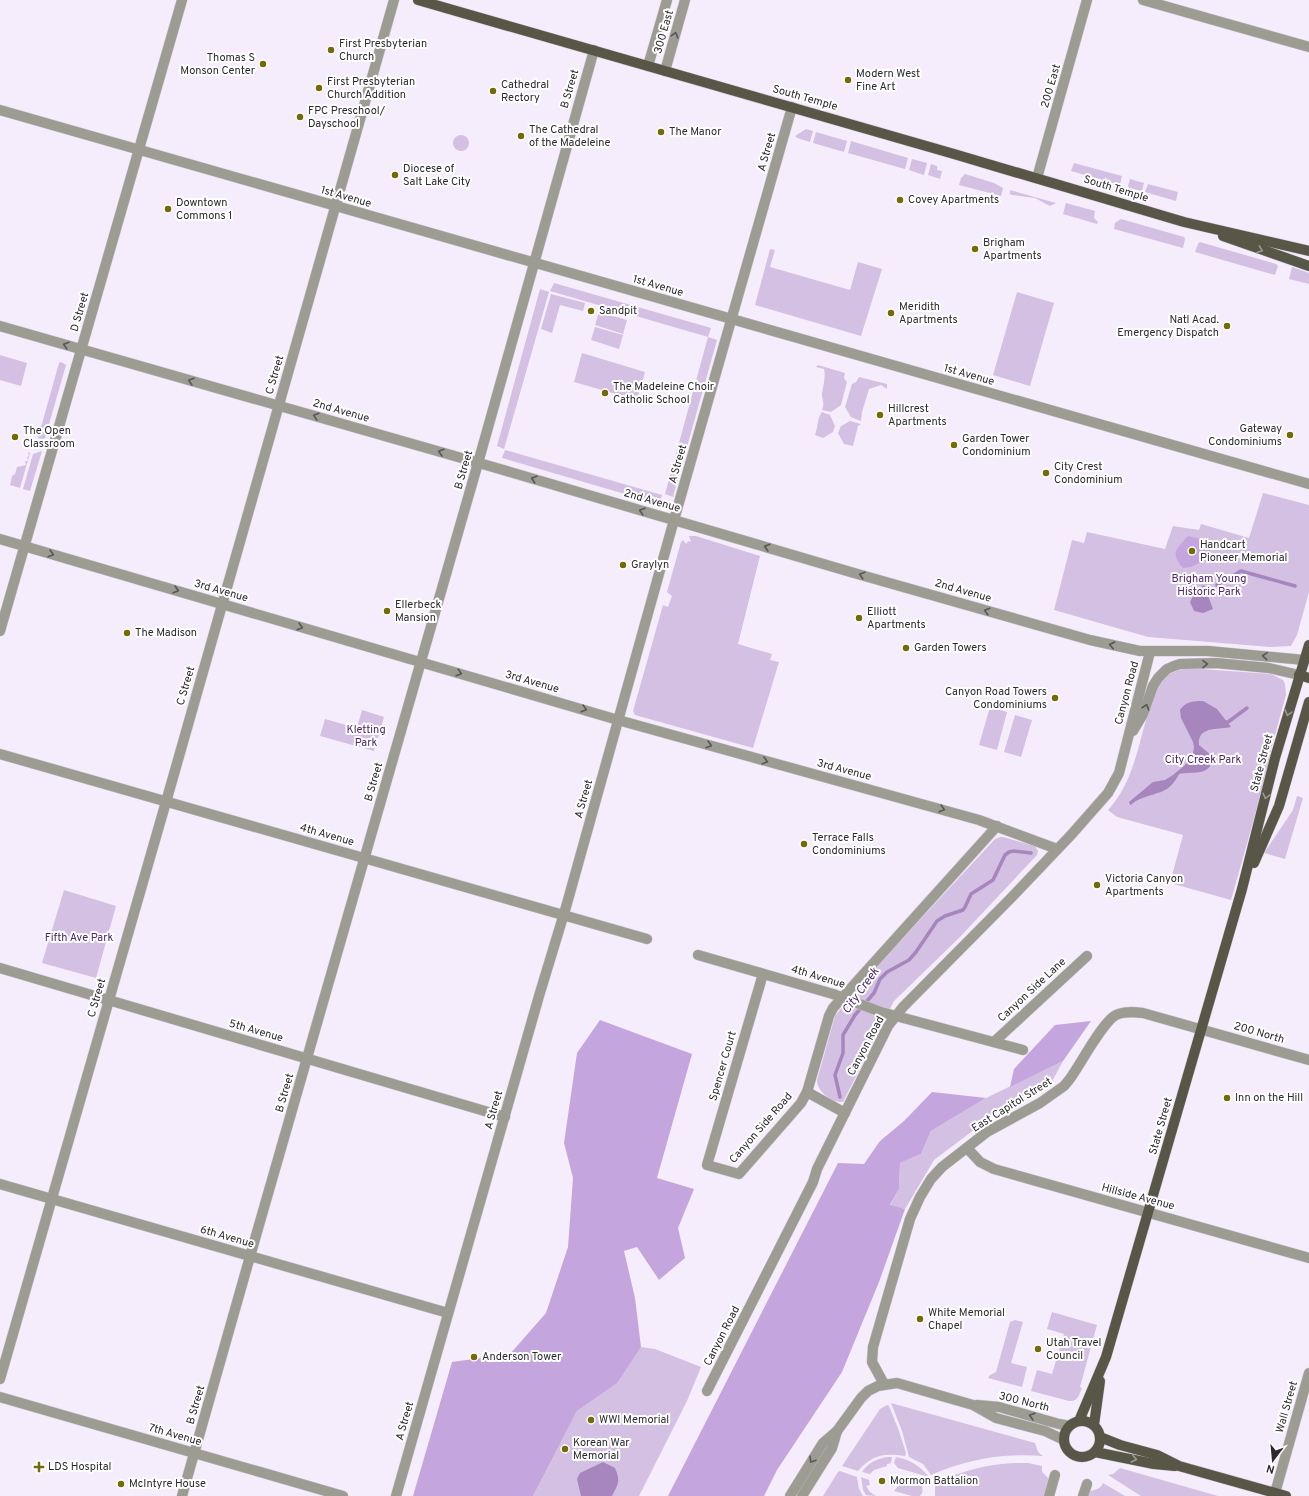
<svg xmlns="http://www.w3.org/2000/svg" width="1309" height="1496" font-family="Overpass,sans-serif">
	<rect width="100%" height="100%" fill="#f6edfc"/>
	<g fill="#d4c0e3">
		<polygon points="806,129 813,131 810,142 797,138 795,136"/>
		<polygon points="816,132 847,141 844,152 813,143"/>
		<circle cx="461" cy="143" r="8"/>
		<polygon points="851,141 908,158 905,169 848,153"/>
		<polygon points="912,159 927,163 924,175 909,170"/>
		<polygon points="1074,163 1122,176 1120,185 1071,171"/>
		<polygon points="931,164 937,166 937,170 942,171 940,179 928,175"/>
		<polygon points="965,174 994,183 1003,188 1001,196 959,185 961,178"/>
		<polygon points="1130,179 1144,183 1142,191 1129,188 1128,186"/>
		<polygon points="1148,184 1178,192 1176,201 1145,192"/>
		<polygon points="1010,190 1056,203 1050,206 1035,198 1012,195 1010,194"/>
		<polygon points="1066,203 1095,211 1094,218 1098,222 1097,224 1063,214"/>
		<polygon points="1121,219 1184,237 1185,239 1183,248 1114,229 1115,223"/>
		<polygon points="1200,242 1276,264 1278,266 1275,275 1195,252 1198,244"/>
		<polygon points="770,249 775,250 770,267 850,290 858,262 882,269 861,336 755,305"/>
		<polygon points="1292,267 1309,273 1309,284 1289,279"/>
		<polygon points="554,283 711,328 708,337 550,291"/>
		<polygon points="540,289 549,292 504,449 497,446"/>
		<polygon points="1017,292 1054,303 1030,386 993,375"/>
		<polygon points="551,294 585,303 583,311 560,305 552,333 541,329"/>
		<polygon points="599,312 627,320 623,334 595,325"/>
		<polygon points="595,327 623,335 619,349 591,340"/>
		<polygon points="708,337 717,340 673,497 665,494"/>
		<polygon points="582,353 645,372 637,400 574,382"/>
		<polygon points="0,355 27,363 21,386 0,380"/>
		<polygon points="61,362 66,365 45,438 43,439 38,438 59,363"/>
		<path d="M818,365l27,8 -1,5 3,4 -6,23 -10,7 -9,-2c3,-7 0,-10 0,-16 1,-9 4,-16 2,-25l-8,-2z"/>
		<polygon points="859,377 887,384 887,389 881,385 869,389 862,412 861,421 851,417 845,407 852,384 856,382"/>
		<path d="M822,412l8,3 5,11 -2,6 -10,6 -8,-3c3,-7 2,-17 7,-23z"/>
		<polygon points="850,421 861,424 858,426 853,446 844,444 838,433 841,426"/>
		<polygon points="505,450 662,495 659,504 502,458"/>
		<polygon points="42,451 30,491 23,489 33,454"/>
		<polygon points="28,452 30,453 20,488 10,485 12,476 15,474 17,467 26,465 25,461 28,461 27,457 29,456"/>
		<polygon points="1263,493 1309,505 1309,592 1297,635 1291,646 1270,647 1148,637 1054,610 1072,540 1084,543 1087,532 1165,549 1173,526 1199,530 1201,524 1249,538"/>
		<polygon points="689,536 696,536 760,556 738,644 772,654 770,660 779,662 753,748 635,715 633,711 663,605 668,607 672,596 667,592 681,542 683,540 686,544 688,541 691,542"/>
		<path d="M1187,668l84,6 12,6 2,4 1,11 -16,58 -3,20 -36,127 -61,-17 13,-48 -66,-18 -9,-7c23,-25 29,-58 38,-90 4,-13 7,-28 16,-40 6,-7 16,-10 25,-12z"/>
		<polygon points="990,707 1007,712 997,750 979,745"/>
		<polygon points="362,710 384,717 374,751 320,736 325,719 357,728"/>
		<polygon points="1015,715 1032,720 1021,757 1004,752"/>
		<polygon points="1297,796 1303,798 1285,859 1264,853 1293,810"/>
		<path d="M1000,837h3l32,9 3,5 -1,4 -78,83 -65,63 -51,101c-12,1 -26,-11 -26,-22l18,-64 30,-37 130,-140z"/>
		<polygon points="64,890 116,906 96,978 42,963"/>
		<polygon points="1063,1061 1050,1085 1011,1102 934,1160 905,1209 890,1206 899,1189 900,1163 921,1154 931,1131 986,1098"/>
		<path d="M1052,1312l45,13 -17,62 2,1c-3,7 -4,14 -13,13l-38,-10 6,-21 15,4 12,-40 -17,-5z"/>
		<polygon points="1015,1320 1023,1322 1011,1363 1027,1367 1022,1387 988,1378 990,1375 996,1372 1010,1322"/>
		<polygon points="641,1347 655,1349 701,1367 687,1401 639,1496 533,1496 577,1411 616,1383"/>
		<path d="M891,1403l144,40 3,9 5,4c-39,-3 -76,3 -112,19l-8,-11 -14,-7 -7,-26z"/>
		<path d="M887,1405l2,1 10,25 7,22 -1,3c-21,-3 -32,-2 -47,15l-16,-5 38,-57z"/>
		<path d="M888,1457h4l-1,6 -4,1v2l-13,4 -4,4 -8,-2c7,-10 14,-13 26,-15z"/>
		<path d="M896,1457c15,3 24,9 33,20l-31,-9 -4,-5z"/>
		<path d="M1028,1463l14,3v6l7,7 -5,17h-109v-14c22,-8 44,-16 67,-18 9,-1 18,-1 26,-1z"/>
		<polygon points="1120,1468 1218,1496 1141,1496 1108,1475 1113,1474"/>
		<polygon points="840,1471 857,1477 859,1489 863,1496 823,1496 838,1472"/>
		<polygon points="861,1477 869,1480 870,1485 866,1486 870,1492 876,1496 866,1495 863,1490"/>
		<path d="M898,1478l24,7c0,5 2,7 -2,11h-8l-18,-5 5,-6z"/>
		<path d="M1103,1483l22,13h-37l2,-5c4,-1 11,-2 13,-8z"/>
	</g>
	<g fill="#c5a5dd">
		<path d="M1188,536l14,3 9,10 -3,10 -17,8 -8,1c-13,-15 -7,-19 5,-32z"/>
		<polygon points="600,1020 692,1054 657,1178 694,1189 678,1228 685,1258 659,1280 637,1247 624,1251 635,1298 641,1347 617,1383 577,1411 533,1496 413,1496 452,1362 510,1354 546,1313 568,1247 573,1178 564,1143 577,1053"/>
		<polygon points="1091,1021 1063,1061 1010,1087 1014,1069 1055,1025"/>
		<polygon points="932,1092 986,1098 931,1131 921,1154 900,1163 899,1189 890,1205 905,1209 879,1282 842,1372 777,1470 764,1496 668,1496 838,1163 864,1164 880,1141 904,1121"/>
	</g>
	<g fill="#a686bd">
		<polygon points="1204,585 1213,609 1203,613 1194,611 1190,602 1195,592"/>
		<path d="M1203,701l14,8 14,18c-10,3 -34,-2 -32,18l13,11c1,21 -19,15 -33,18 -11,22 -23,17 -41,26 -3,1 -5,4 -8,5l-1,-3 24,-20 12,-2 8,-5 19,-16 2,-12 -1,-5 -12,-24 -1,-8c6,-9 14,-9 23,-9z"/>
		<path d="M603,1462l12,6c6,14 3,16 -3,28h-31l-4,-17 3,-6z"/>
	</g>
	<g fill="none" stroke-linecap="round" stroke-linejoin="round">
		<g stroke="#a686bd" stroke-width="3.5">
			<polyline points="1217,585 1241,571 1295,586"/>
			<polyline points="1225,722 1228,722 1247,708"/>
			<polyline points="840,1097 835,1075 843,1053 843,1035 855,1015 874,993 880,979 887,972 909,960 916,952 937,921 945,916 963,910 965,907 971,894 993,880 1005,855 1009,852 1014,851 1031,853"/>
		</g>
		<defs>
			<g id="minor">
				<polyline points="1143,0 1309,47"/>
				<polyline points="648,66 667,0"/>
				<polyline points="665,71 685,0"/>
				<polyline points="0,110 1309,484"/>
				<polyline points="1037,178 1087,0"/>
				<polyline points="0,326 493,467 854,573 1090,640 1140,651 1208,651 1304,660"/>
				<polyline points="0,539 618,720 979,820 1057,849"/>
				<polyline points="0,631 182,0"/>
				<polyline points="1133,731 1143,714 1153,686 1158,678 1167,669 1174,666 1180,664 1216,663 1269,668 1299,675"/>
				<polyline points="0,754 647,939"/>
				<polyline points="698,955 833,994 881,1012 1023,1050"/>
				<polyline points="0,968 505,1117"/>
				<polyline points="763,974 707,1165 739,1174 801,1103 807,1092 829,1016 833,1008 997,826"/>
				<polyline points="994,1042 1087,956"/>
				<polyline points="807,1092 845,1113"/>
				<polyline points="967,1148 980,1162 994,1169 1309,1258"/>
				<polyline points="0,1184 448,1313"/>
				<polyline points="0,1379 172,781 394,0"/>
				<path d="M884,1384l-12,-22 1,-15 37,-128 10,-22 11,-18 11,-12 45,-35 53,-29 24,-17 5,-6c10,-13 34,-59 47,-65 8,-4 18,-3 27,-2l166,47"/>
				<polyline points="707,1391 813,1182 817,1169 888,1026 903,1007 1011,898 1071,835 1108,793 1119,773 1150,652"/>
				<polyline points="0,1397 343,1496"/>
				<polyline points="977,1405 999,1407 1059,1424 1070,1426"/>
				<polyline points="1275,1493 1309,1373"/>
				<polyline points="182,1496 255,1239 478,463 594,50"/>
				<polyline points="396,1496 539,996 566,907 674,520 792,107"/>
				<polyline points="790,1496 823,1443 837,1431 861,1398 868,1391 878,1386 897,1383 973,1405 996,1418 1045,1431 1064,1440"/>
				<polyline points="802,1496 832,1448 837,1431"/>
				<polyline points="1049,1496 1055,1475"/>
				<polyline points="1083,1496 1087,1484"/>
			</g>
			<g id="major">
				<polyline points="418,0 954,154 1184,222 1309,251"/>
				<polyline points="1223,236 1309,266"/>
				<polyline points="1299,675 1309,678"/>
				<polyline points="1254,863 1279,806 1309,702"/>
				<circle cx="1082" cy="1439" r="18"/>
				<polyline points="1079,1421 1106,1357 1242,889 1275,758 1309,645"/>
				<polyline points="1094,1425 1100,1381"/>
				<polyline points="1100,1437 1120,1445 1157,1455 1179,1466 1286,1496"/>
				<polyline points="1095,1452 1154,1464 1175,1466"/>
			</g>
		</defs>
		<use href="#minor" stroke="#d2cad7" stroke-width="11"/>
		<use href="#major" stroke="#d2cad7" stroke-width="11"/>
		<use href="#minor" stroke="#9c9c93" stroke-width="10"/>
		<use href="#major" stroke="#575647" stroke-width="10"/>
	</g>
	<defs><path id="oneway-chevron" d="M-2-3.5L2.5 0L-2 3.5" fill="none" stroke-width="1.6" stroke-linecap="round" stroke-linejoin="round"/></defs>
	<g stroke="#595657">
		<use href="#oneway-chevron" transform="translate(675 35) rotate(-74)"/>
		<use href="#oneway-chevron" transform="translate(66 345) rotate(-164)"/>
		<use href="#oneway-chevron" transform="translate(191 381) rotate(-164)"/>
		<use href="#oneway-chevron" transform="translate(316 416) rotate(-164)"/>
		<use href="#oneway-chevron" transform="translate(441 452) rotate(-164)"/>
		<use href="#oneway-chevron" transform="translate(534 479) rotate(-164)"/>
		<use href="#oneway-chevron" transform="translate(642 511) rotate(-164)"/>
		<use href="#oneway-chevron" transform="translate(767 547) rotate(-164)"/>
		<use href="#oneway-chevron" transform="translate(51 554) rotate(16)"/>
		<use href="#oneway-chevron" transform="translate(862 575) rotate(-164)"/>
		<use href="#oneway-chevron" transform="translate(176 590) rotate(16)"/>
		<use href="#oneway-chevron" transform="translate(987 611) rotate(-164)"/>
		<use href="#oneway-chevron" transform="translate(300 627) rotate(16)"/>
		<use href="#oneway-chevron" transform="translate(1112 645) rotate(-168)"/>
		<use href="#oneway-chevron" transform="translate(1265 656) rotate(-175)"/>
		<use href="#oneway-chevron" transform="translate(1205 664) rotate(-1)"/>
		<use href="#oneway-chevron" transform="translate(459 673) rotate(16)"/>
		<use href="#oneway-chevron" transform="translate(1146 707) rotate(-71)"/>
		<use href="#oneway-chevron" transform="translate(584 709) rotate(16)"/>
		<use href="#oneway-chevron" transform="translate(709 745) rotate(16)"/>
		<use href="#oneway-chevron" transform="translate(765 761) rotate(15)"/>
		<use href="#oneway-chevron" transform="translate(942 809) rotate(16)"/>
		<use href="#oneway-chevron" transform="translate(1032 1416) rotate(-164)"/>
		<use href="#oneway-chevron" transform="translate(812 1460) rotate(123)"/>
	</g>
	<g stroke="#9a9a91">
		<use href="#oneway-chevron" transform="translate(1260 250) rotate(20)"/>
		<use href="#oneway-chevron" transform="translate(1288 713) rotate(106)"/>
		<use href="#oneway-chevron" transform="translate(1266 796) rotate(104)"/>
		<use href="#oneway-chevron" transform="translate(1134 1459) rotate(13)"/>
	</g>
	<g fill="#736b06" stroke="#fff" stroke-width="1.5">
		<circle cx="331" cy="50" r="4"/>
		<circle cx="263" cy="64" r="4"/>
		<circle cx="848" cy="80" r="4"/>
		<circle cx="319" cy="88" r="4"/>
		<circle cx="493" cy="91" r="4"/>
		<circle cx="300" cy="117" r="4"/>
		<circle cx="661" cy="132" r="4"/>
		<circle cx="521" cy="136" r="4"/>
		<circle cx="395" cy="175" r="4"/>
		<circle cx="900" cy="200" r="4"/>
		<circle cx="168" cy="209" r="4"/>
		<circle cx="975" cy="249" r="4"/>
		<circle cx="591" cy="311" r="4"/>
		<circle cx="891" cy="313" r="4"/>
		<circle cx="1227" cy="326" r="4"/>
		<circle cx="605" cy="393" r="4"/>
		<circle cx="880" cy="415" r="4"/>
		<circle cx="1290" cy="435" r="4"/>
		<circle cx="15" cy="437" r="4"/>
		<circle cx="954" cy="445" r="4"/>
		<circle cx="1046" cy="473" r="4"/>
		<circle cx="1192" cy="551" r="4"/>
		<circle cx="623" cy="565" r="4"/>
		<circle cx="387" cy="611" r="4"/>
		<circle cx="859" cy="618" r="4"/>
		<circle cx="127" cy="633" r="4"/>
		<circle cx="906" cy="648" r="4"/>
		<circle cx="1055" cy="698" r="4"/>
		<circle cx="804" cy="844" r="4"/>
		<circle cx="1097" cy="885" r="4"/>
		<circle cx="1227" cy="1098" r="4"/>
		<circle cx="920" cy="1319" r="4"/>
		<circle cx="1038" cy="1349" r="4"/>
		<circle cx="474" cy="1357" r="4"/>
		<circle cx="591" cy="1420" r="4"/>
		<circle cx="565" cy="1449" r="4"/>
		<path d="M37 1461h4v4h4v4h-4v4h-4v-4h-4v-4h4z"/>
		<circle cx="882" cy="1481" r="4"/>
		<circle cx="121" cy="1484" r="4"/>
	</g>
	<g text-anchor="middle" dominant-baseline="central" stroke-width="4" stroke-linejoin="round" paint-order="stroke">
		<g font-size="11" fill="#2c282f" stroke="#fff">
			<text transform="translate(664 32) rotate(-74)">300 East</text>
			<text transform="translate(1051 86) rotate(-74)">200 East</text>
			<text transform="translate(570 89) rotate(-74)">B Street</text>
			<text transform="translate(805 98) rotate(16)">South Temple</text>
			<text transform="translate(767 152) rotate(-74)">A Street</text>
			<text transform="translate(1116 189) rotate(17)">South Temple</text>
			<text transform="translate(346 197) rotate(16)">1st Avenue</text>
			<text transform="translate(658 286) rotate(16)">1st Avenue</text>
			<text transform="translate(80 312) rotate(-74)">D Street</text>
			<text transform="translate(275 375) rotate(-74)">C Street</text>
			<text transform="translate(969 375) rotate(16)">1st Avenue</text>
			<text transform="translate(341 411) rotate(16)">2nd Avenue</text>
			<text transform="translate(678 464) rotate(-74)">A Street</text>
			<text transform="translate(464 470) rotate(-74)">B Street</text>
			<text transform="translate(652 501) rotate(16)">2nd Avenue</text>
			<text transform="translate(221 591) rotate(16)">3rd Avenue</text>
			<text transform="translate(963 591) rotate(16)">2nd Avenue</text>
			<text transform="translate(532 682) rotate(16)">3rd Avenue</text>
			<text transform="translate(186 686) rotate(-74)">C Street</text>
			<text transform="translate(1127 693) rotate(-75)">Canyon Road</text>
			<text transform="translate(1262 763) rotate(-75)">State Street</text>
			<text transform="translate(844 770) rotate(15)">3rd Avenue</text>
			<text transform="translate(374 782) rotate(-74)">B Street</text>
			<text transform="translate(584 799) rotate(-74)">A Street</text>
			<text transform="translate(327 835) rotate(16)">4th Avenue</text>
			<text transform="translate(818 977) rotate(17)">4th Avenue</text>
			<text transform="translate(1032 990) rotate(-43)">Canyon Side Lane</text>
			<text transform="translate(97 998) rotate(-74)">C Street</text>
			<text transform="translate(256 1031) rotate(16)">5th Avenue</text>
			<text transform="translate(1259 1033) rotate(16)">200 North</text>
			<text transform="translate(866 1046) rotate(-62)">Canyon Road</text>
			<text transform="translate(723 1066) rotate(-74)">Spencer Court</text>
			<text transform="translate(285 1093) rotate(-74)">B Street</text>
			<text transform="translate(1012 1105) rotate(-32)">East Capitol Street</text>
			<text transform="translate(494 1110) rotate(-74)">A Street</text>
			<text transform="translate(1161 1126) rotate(-74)">State Street</text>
			<text transform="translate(761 1128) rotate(-49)">Canyon Side Road</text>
			<text transform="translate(1138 1197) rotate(15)">Hillside Avenue</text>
			<text transform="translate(227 1237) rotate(16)">6th Avenue</text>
			<text transform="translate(722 1336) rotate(-63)">Canyon Road</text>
			<text transform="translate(1024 1402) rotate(14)">300 North</text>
			<text transform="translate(196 1405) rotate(-74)">B Street</text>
			<text transform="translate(1287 1407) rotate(-74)">Wall Street</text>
			<text transform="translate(405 1421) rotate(-74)">A Street</text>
			<text transform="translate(175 1435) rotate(16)">7th Avenue</text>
		</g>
		<g font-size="11" fill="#2c282f" stroke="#fff" text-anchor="start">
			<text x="339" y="44">First Presbyterian<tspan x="339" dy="13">Church</tspan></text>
			<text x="255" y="58" text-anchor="end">Thomas S<tspan x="255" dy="13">Monson Center</tspan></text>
			<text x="856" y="74">Modern West<tspan x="856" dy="13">Fine Art</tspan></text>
			<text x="327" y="82">First Presbyterian<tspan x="327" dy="13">Church Addition</tspan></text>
			<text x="501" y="85">Cathedral<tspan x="501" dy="13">Rectory</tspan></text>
			<text x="308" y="111">FPC Preschool/<tspan x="308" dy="13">Dayschool</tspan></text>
			<text x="529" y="130">The Cathedral<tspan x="529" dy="13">of the Madeleine</tspan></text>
			<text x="669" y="132">The Manor</text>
			<text x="403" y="169">Diocese of<tspan x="403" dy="13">Salt Lake City</tspan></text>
			<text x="908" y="200">Covey Apartments</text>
			<text x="176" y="203">Downtown<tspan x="176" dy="13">Commons 1</tspan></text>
			<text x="983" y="243">Brigham<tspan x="983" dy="13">Apartments</tspan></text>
			<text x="899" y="307">Meridith<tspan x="899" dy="13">Apartments</tspan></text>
			<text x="599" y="311">Sandpit</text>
			<text x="1219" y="320" text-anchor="end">Natl Acad.<tspan x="1219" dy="13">Emergency Dispatch</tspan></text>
			<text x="613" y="387">The Madeleine Choir<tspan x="613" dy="13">Catholic School</tspan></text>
			<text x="888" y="409">Hillcrest<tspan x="888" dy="13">Apartments</tspan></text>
			<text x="1282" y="429" text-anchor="end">Gateway<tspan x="1282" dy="13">Condominiums</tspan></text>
			<text x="23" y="431">The Open<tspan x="23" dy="13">Classroom</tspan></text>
			<text x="962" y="439">Garden Tower<tspan x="962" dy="13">Condominium</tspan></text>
			<text x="1054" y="467">City Crest<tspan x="1054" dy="13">Condominium</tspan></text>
			<text x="1200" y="545">Handcart<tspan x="1200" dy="13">Pioneer Memorial</tspan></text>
			<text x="631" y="565">Graylyn</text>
			<text x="395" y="605">Ellerbeck<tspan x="395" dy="13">Mansion</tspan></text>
			<text x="867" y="612">Elliott<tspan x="867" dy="13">Apartments</tspan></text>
			<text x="135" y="633">The Madison</text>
			<text x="914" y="648">Garden Towers</text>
			<text x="1047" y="692" text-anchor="end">Canyon Road Towers<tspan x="1047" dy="13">Condominiums</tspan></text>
			<text x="812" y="838">Terrace Falls<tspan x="812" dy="13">Condominiums</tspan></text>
			<text x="1105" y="879">Victoria Canyon<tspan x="1105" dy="13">Apartments</tspan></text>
			<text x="1235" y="1098">Inn on the Hill</text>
			<text x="928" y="1313">White Memorial<tspan x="928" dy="13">Chapel</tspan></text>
			<text x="1046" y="1343">Utah Travel<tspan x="1046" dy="13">Council</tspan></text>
			<text x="482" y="1357">Anderson Tower</text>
			<text x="599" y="1420">WWI Memorial</text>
			<text x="573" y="1443">Korean War<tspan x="573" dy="13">Memorial</tspan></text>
			<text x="48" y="1467">LDS Hospital</text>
			<text x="890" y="1481">Mormon Battalion</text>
			<text x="129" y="1484">McIntyre House</text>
		</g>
		<g font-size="11" fill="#4d2466" stroke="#fff">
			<text x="1209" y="579">Brigham Young<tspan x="1209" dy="13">Historic Park</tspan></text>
			<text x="366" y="730">Kletting<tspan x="366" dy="13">Park</tspan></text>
			<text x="1203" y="760">City Creek Park</text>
			<text x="79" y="938">Fifth Ave Park</text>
		</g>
		<g font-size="12" font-style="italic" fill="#502769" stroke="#fff">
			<text transform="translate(861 991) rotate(-54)">City Creek</text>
		</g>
	</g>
	<g transform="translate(1273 1460) rotate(196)" stroke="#ffffff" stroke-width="3" paint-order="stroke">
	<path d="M0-3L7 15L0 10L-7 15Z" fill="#2c282f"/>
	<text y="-6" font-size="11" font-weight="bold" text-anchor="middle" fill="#2c282f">N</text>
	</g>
</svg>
